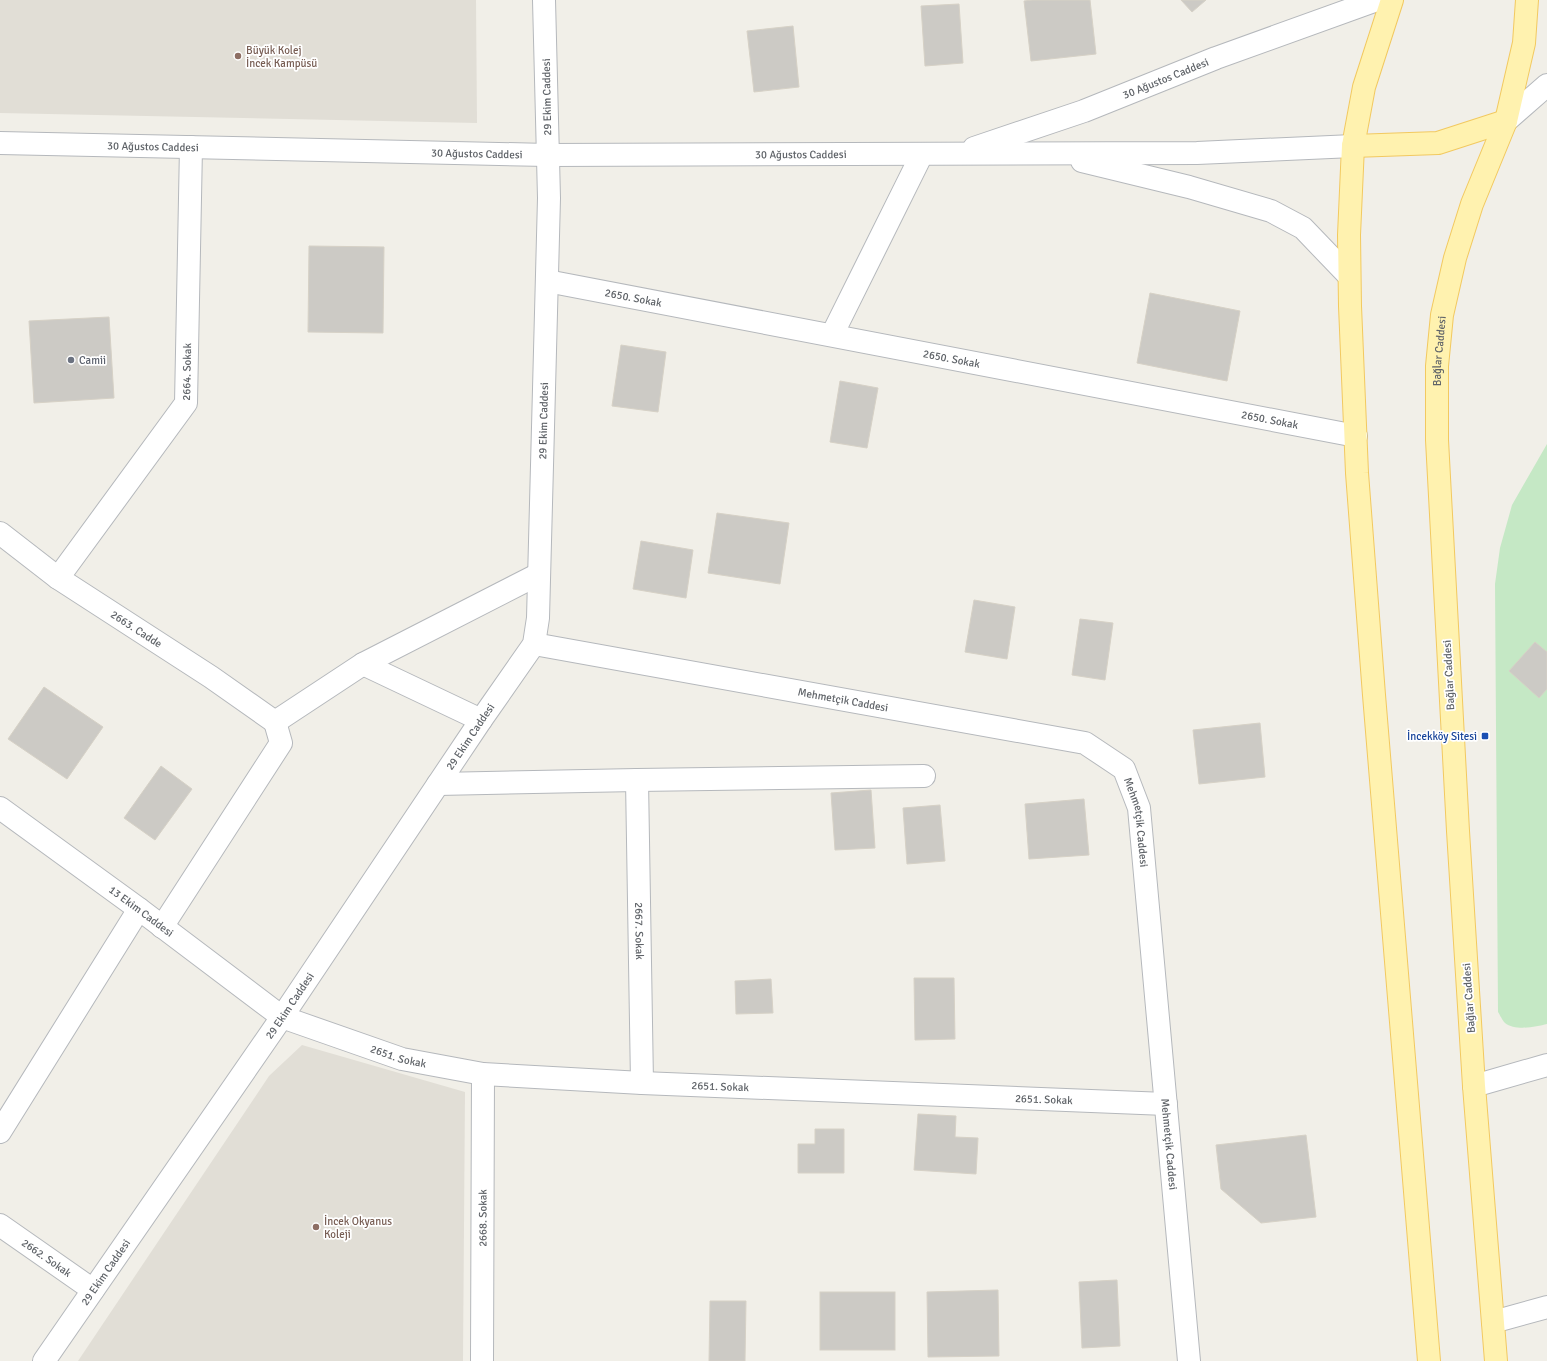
<svg xmlns="http://www.w3.org/2000/svg" width="1547" height="1361" font-family="Signika,sans-serif">
	<rect width="100%" height="100%" fill="#f1efe8"/>
	<g fill="#e1ded6">
		<polygon points="0,0 476,0 477,123 0,113"/>
		<polygon points="302,1045 465,1092 463,1361 78,1361 269,1076"/>
	</g>
	<path fill="#c5e8c5" d="M1547,444v580c-11,3 -32,7 -42,-1 -3,-3 -5,-8 -7,-11l-3,-428 5,-36 12,-43z"/>
	<g fill="#cccac5" stroke="#d6d1c6">
		<polygon points="1032,0 1090,0 1096,54 1031,61 1024,1"/>
		<polygon points="1181,0 1206,0 1192,12"/>
		<polygon points="959,4 963,63 925,66 921,6"/>
		<polygon points="793,26 799,87 754,92 747,31"/>
		<polygon points="309,246 384,247 383,333 308,332"/>
		<polygon points="1150,293 1240,311 1227,381 1137,363"/>
		<polygon points="109,317 114,398 34,403 29,321"/>
		<polygon points="621,345 666,352 658,412 612,406"/>
		<polygon points="840,381 878,388 867,448 830,442"/>
		<polygon points="717,513 789,523 780,584 708,573"/>
		<polygon points="641,541 693,550 686,598 633,589"/>
		<polygon points="974,600 1015,607 1007,659 965,652"/>
		<polygon points="1080,619 1113,623 1105,680 1072,675"/>
		<polygon points="1535,642 1547,652 1547,689 1539,698 1509,671"/>
		<polygon points="44,687 103,727 67,779 8,739"/>
		<polygon points="1260,723 1265,777 1199,784 1193,730"/>
		<polygon points="161,766 192,789 155,840 124,818"/>
		<polygon points="871,790 875,848 835,850 831,793"/>
		<polygon points="1084,799 1089,855 1029,859 1025,804"/>
		<polygon points="940,805 945,861 907,864 903,808"/>
		<polygon points="914,978 954,978 955,1039 915,1040"/>
		<polygon points="771,979 773,1013 736,1014 735,981"/>
		<polygon points="918,1114 956,1116 955,1137 978,1138 976,1174 914,1170"/>
		<polygon points="815,1129 844,1129 844,1173 798,1173 798,1144 815,1144"/>
		<polygon points="1306,1135 1316,1217 1261,1223 1221,1189 1216,1145"/>
		<polygon points="1117,1280 1120,1346 1082,1348 1079,1282"/>
		<polygon points="998,1290 999,1356 928,1357 927,1292"/>
		<rect x="820" y="1292" width="75" height="58"/>
		<polygon points="710,1301 746,1301 745,1361 709,1361"/>
	</g>
	<g fill="none" stroke-linecap="round" stroke-linejoin="round">
		<defs>
			<g id="minor">
				<polyline points="1506,121 1547,85"/>
				<path id="s1" d="M0,143l548,12 649,-2 156,-7"/>
				<path id="s2" d="M974,148l110,-37 132,-53 161,-58"/>
				<polyline points="1082,161 1189,187 1271,211 1303,228 1349,276"/>
				<path id="s3" d="M547,281l809,155"/>
				<polyline points="832,335 922,154"/>
				<path id="s4" d="M0,533l58,45 153,99 64,45"/>
				<path id="s5" d="M58,578l128,-175 5,-256"/>
				<path id="s6" d="M534,644l551,99 39,26 15,39 50,553"/>
				<polyline points="363,664 481,720"/>
				<polyline points="275,722 363,664 539,574"/>
				<path id="s7" d="M637,780l5,303"/>
				<polyline points="438,784 637,780 924,776"/>
				<path id="s8" d="M0,808l139,101 143,108 120,42 81,15 159,9 524,21"/>
				<polyline points="162,927 281,743 275,722"/>
				<polyline points="1474,1086 1547,1065"/>
				<polyline points="0,1132 139,909"/>
				<path id="s9" d="M0,1225l93,65"/>
				<polyline points="1493,1322 1547,1307"/>
				<path id="s10" d="M44,1361l238,-344 199,-297 53,-76 4,-26 11,-420 -5,-198"/>
				<path id="s11" d="M482,1361l1,-287"/>
			</g>
			<g id="major">
				<polyline points="1392,0 1364,87 1353,146 1349,235 1350,306 1357,473 1374,695 1429,1361"/>
				<polyline points="1353,146 1438,143 1506,121"/>
				<path id="s12" d="M1496,1361l-22,-275 -16,-255 -21,-391v-74l5,-51 13,-57 17,-54 34,-83 18,-78 3,-43"/>
			</g>
		</defs>
		<use href="#minor" stroke="#b5b8bc" stroke-width="24"/>
		<use href="#major" stroke="#f2c960" stroke-width="24"/>
		<use href="#minor" stroke="#fff" stroke-width="22"/>
		<use href="#major" stroke="#fff2af" stroke-width="22"/>
	</g>
	<g fill="#8d6e63" stroke="#fff" stroke-width="1.5">
		<circle cx="238" cy="56" r="4"/>
		<circle cx="316" cy="1227" r="4"/>
	</g>
	<circle fill="#6b7280" stroke="#fff" stroke-width="1.5" cx="71" cy="360" r="4"/>
	<rect fill="#1a4fb4" stroke="#fff" stroke-width="1.5" x="1481" y="732" width="8" height="8" rx="2"/>
	<g text-anchor="middle" dominant-baseline="central" stroke-width="3.5" stroke-linejoin="round" paint-order="stroke">
		<g font-size="11" fill="#785e54" stroke="#fff" text-anchor="start">
			<text x="246" y="50">Büyük Kolej<tspan x="246" dy="13">İncek Kampüsü</tspan></text>
			<text x="324" y="1221">İncek Okyanus<tspan x="324" dy="13">Koleji</tspan></text>
		</g>
		<g font-size="11" fill="#5f6368" stroke="#fff">
			<text stroke="none"><textPath href="#s2" startOffset="204">30 Ağustos Caddesi</textPath></text>
			<text transform="translate(547 97) rotate(-91)">29 Ekim Caddesi</text>
			<text stroke="none"><textPath href="#s1" startOffset="153">30 Ağustos Caddesi</textPath></text>
			<text stroke="none"><textPath href="#s1" startOffset="477">30 Ağustos Caddesi</textPath></text>
			<text stroke="none"><textPath href="#s1" startOffset="801">30 Ağustos Caddesi</textPath></text>
			<text stroke="none"><textPath href="#s3" startOffset="88">2650. Sokak</textPath></text>
			<text stroke="none"><textPath href="#s12" startOffset="1012">Bağlar Caddesi</textPath></text>
			<text stroke="none"><textPath href="#s3" startOffset="412">2650. Sokak</textPath></text>
			<text stroke="none"><textPath href="#s5" startOffset="248">2664. Sokak</textPath></text>
			<text stroke="none"><textPath href="#s10" startOffset="1092">29 Ekim Caddesi</textPath></text>
			<text stroke="none"><textPath href="#s3" startOffset="736">2650. Sokak</textPath></text>
			<text stroke="none"><textPath href="#s4" startOffset="167">2663. Cadde</textPath></text>
			<text transform="translate(1449 675) rotate(-93)">Bağlar Caddesi</text>
			<text stroke="none"><textPath href="#s6" startOffset="314">Mehmetçik Caddesi</textPath></text>
			<text stroke="none"><textPath href="#s10" startOffset="756">29 Ekim Caddesi</textPath></text>
			<text stroke="none"><textPath href="#s6" startOffset="662">Mehmetçik Caddesi</textPath></text>
			<text stroke="none"><textPath href="#s8" startOffset="175">13 Ekim Caddesi</textPath></text>
			<text stroke="none"><textPath href="#s7" startOffset="151">2667. Sokak</textPath></text>
			<text transform="translate(1469 998) rotate(-94)">Bağlar Caddesi</text>
			<text stroke="none"><textPath href="#s10" startOffset="432">29 Ekim Caddesi</textPath></text>
			<text stroke="none"><textPath href="#s8" startOffset="474">2651. Sokak</textPath></text>
			<text stroke="none"><textPath href="#s8" startOffset="798">2651. Sokak</textPath></text>
			<text stroke="none"><textPath href="#s8" startOffset="1122">2651. Sokak</textPath></text>
			<text stroke="none"><textPath href="#s6" startOffset="986">Mehmetçik Caddesi</textPath></text>
			<text stroke="none"><textPath href="#s11" startOffset="143">2668. Sokak</textPath></text>
			<text stroke="none"><textPath href="#s9" startOffset="57">2662. Sokak</textPath></text>
			<text stroke="none"><textPath href="#s10" startOffset="108">29 Ekim Caddesi</textPath></text>
		</g>
		<g font-size="11" fill="#5b616d" stroke="#fff" text-anchor="start">
			<text x="79" y="360">Camii</text>
		</g>
		<g font-size="11" fill="#164399" stroke="#fff" text-anchor="end">
			<text x="1477" y="736">İncekköy Sitesi</text>
		</g>
	</g>
</svg>
